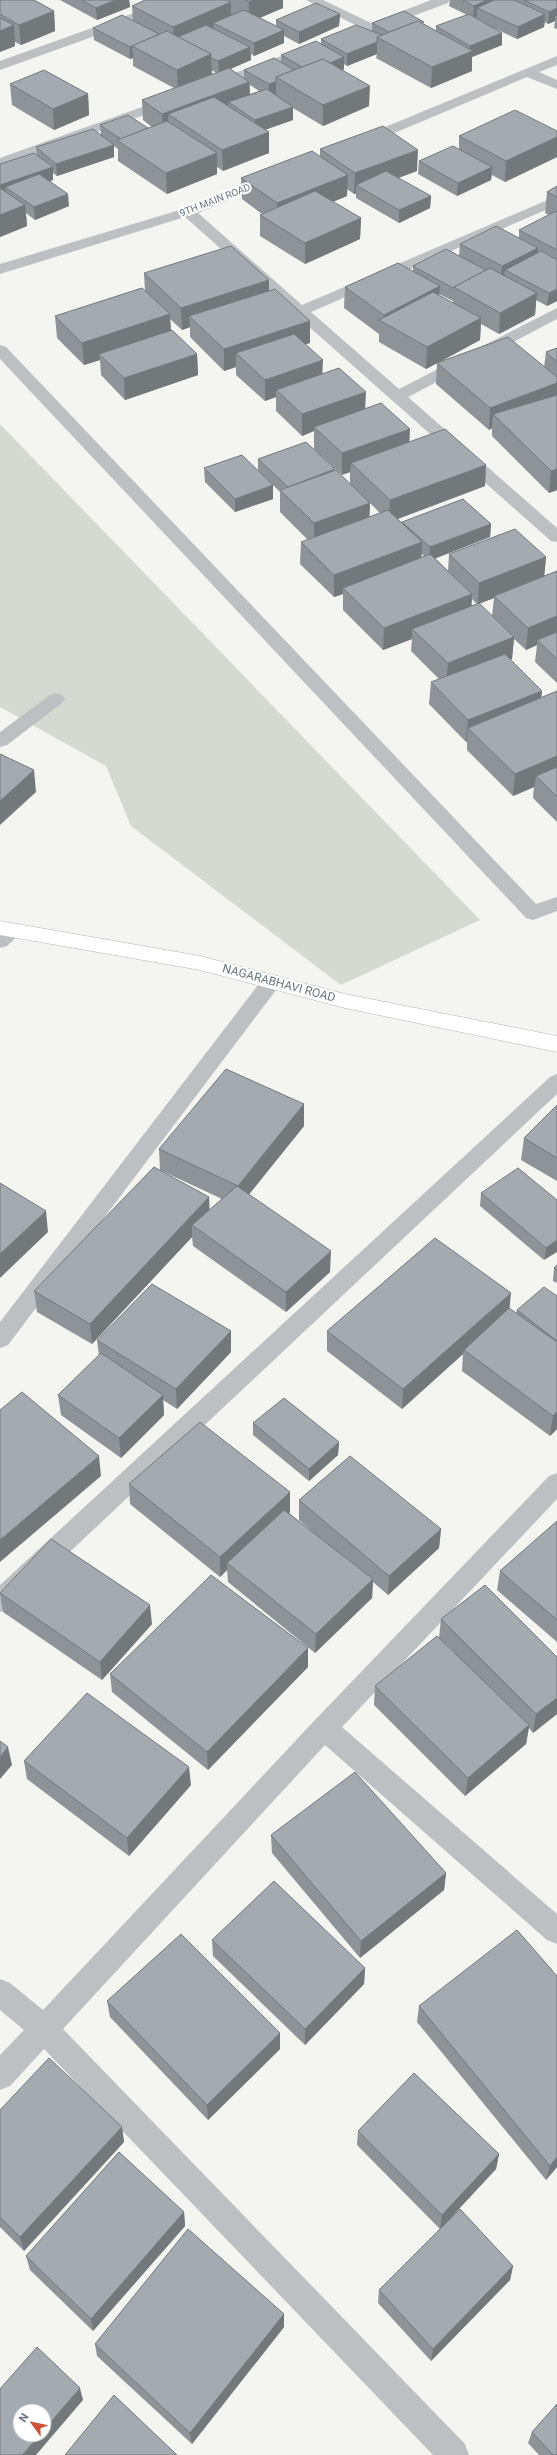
<svg xmlns="http://www.w3.org/2000/svg" width="557" height="2455" font-family="Roboto,sans-serif">
	<rect width="100%" height="100%" fill="#f4f4f1"/>
	<polygon fill="#d4d9d1" points="0,424 480,920 341,985 131,826 106,766 0,707"/>
	<g fill="none" stroke-linecap="round" stroke-linejoin="round">
		<defs>
			<polygon id="major" points="0,921 200,956 345,994 557,1036 557,1052 345,1008 200,970 0,935"/>
		</defs>
		<use href="#major" stroke="#b0b4b7" stroke-width="1"/>
		<g fill="#bcc0c3" fill-rule="evenodd">
			<polygon points="170,0 189,0 187,3 0,70 0,61"/>
			<polygon points="306,0 323,0 371,23 431,0 450,0 448,3 340,43 335,42 333,39 335,36 359,27"/>
			<polygon points="309,46 316,50 314,53 217,89 212,90 205,86 207,83"/>
			<polygon points="557,56 557,65 539,72 557,80 557,89 527,77 366,145 361,146 354,142 356,139"/>
			<polygon points="170,97 175,98 177,101 175,104 0,167 0,158"/>
			<polygon points="269,175 276,179 274,182 198,213 302,305 557,196 557,205 311,312 399,389 557,308 557,319 408,397 557,528 557,542 551,541 185,217 0,274 0,264 183,209"/>
			<polygon points="0,345 6,347 536,904 557,897 557,911 533,920 526,918 0,359"/>
			<polygon points="56,693 62,695 65,699 62,703 7,745 0,747 0,732 50,695"/>
			<polygon points="13,924 20,926 23,931 7,946 0,948 0,931"/>
			<polygon points="272,974 279,976 282,981 279,986 8,1345 0,1348 0,1322 265,976"/>
			<polygon points="557,1074 557,1094 9,1609 0,1612 0,1585 550,1077"/>
			<polygon points="557,1473 557,1499 342,1727 557,1914 557,1944 547,1940 325,1745 63,2029 465,2444 469,2455 433,2455 44,2049 10,2086 0,2090 0,2055 24,2030 0,2010 0,1979 10,1983 43,2010 315,1720 549,1476"/>
		</g>
		<use href="#major" fill="#fff" fill-rule="evenodd"/>
	</g>
	<g fill="#8d9397" fill-rule="evenodd">
		<polygon points="0,0 54,11 55,31 21,45 15,42 15,46 0,52"/>
		<polygon points="60,0 129,0 130,7 97,20"/>
		<path d="M145,0h138v8l-23,10 16,8v-6l64,-6 -1,12 -40,18 -15,-8v7l-30,13 -3,-2v6l-21,9 14,9v-8l37,-8v-7l40,-11v-5l51,-8v-8l52,1 12,7v-5l31,-11 -18,-9 1,-6h107v29l-3,-1 1,-7 -7,3 -3,-2 -1,5 -27,12 -23,-11 8,5v12l-30,12v14l-41,17 -55,-30 1,-4 -30,12 -3,-2v5l-1,1 26,36 -46,20 -30,-18v12l-28,10 4,2v21l-46,18 -6,-4v7l-50,20 -49,-33v-12l-4,-3v11l-57,19 -4,-3v7l-3,1 19,25 -34,14 -9,-7 1,13 -27,11v-73l37,-9 -1,-8 65,-13 -1,-9 48,3 4,-1 -9,-7 -1,-20 32,-12 -41,-22v-8l-3,1 -36,-19 -1,-12 40,-7 -1,-15zM211,70l6,3 -5,2zM250,85l9,6 -9,3z"/>
		<polygon points="10,84 88,94 89,115 54,130 12,105"/>
		<polygon points="557,131 557,157 505,182 492,175 491,180 457,196 418,174 419,161 459,149 459,136"/>
		<polygon points="320,149 417,171 398,178 431,196 430,208 399,223 356,198 356,194 354,194 347,189 347,196 333,202 361,218 360,239 305,264 260,236 260,215 262,214 242,199 241,178 320,157"/>
		<path d="M557,186v115l-10,5 -11,-6 -1,15 -36,19 -18,-10 -1,16 -40,22 104,5 2,-15 11,-4v142l-8,3 -57,-57v-8l-3,2 -53,-46 1,-21 -11,6 -47,-27v-8l-35,-26 1,-21 68,-16v-5l46,-10 1,-12 59,-6v-8l30,-15 -4,-2 2,-21zM439,294l14,7v2l-14,-8z"/>
		<path d="M144,273l125,18 41,30v22l-5,1 17,29 43,36 44,33 77,23 -1,21 -87,33 4,4v-1l89,2 -1,13 -55,21 13,13 1,-17 97,3 -2,19 13,-5v112l-22,-21 2,-17 -11,5 -12,-11 -2,20h-2l32,32 -1,7 16,-7v131l-24,-24 1,-11 -21,9 -46,-46v-9l-1,1 -37,-38 2,-22 8,-3 -28,-28 1,-12 -29,11 -40,-40v-16l-9,3 -34,-33 1,-22 7,-2 -28,-28v-20l-8,-8 1,1v14l-38,13 -30,-30 -1,-14 54,3v-12l77,11 15,14v-12l-8,3 -28,-26v-18l-12,5 -26,-25v-14l-11,4 -29,-26v-8l-12,4 -34,-34v-10l-8,3 -12,-11 1,11 26,24 1,21 -73,25 -24,-25 -1,-15 -16,5 -27,-27 -2,-22 90,-25zM370,503l10,10 -11,4zM422,554l3,3 -4,1zM494,598l-2,18 -13,-12zM472,599l5,5 -6,2z"/>
		<polygon points="304,1104 304,1126 249,1194 330,1272 286,1312 193,1246 192,1237 92,1344 37,1312 34,1291 209,1197 209,1210 222,1199 160,1170 159,1149"/>
		<polygon points="557,1105 557,1181 521,1160 524,1138"/>
		<polygon points="481,1193 557,1200 544,1260 480,1206"/>
		<polygon points="557,1265 557,1283 553,1281 554,1268"/>
		<polygon points="557,1296 557,1429 550,1436 462,1371 463,1354 402,1409 327,1351 327,1331 509,1308 516,1313 517,1310"/>
		<polygon points="97,1340 231,1352 177,1409 163,1400 164,1415 121,1458 61,1415 58,1395 99,1356"/>
		<polygon points="253,1423 339,1442 338,1455 309,1481 253,1435"/>
		<polygon points="129,1484 290,1512 289,1513 320,1538 299,1520 299,1500 441,1529 439,1548 388,1595 373,1582 372,1598 315,1653 228,1582 227,1570 220,1577 130,1504"/>
		<polygon points="557,1521 557,1642 497,1590 500,1571"/>
		<polygon points="0,1593 152,1624 102,1680 3,1612"/>
		<polygon points="441,1619 557,1657 557,1714 533,1733 529,1728 526,1744 465,1796 374,1705 375,1686 455,1653 439,1638"/>
		<polygon points="308,1648 308,1667 208,1770 112,1692 110,1674"/>
		<polygon points="24,1761 191,1785 129,1856 27,1779"/>
		<polygon points="271,1835 446,1873 444,1890 360,1958 272,1853"/>
		<polygon points="212,1940 365,1968 364,1984 305,2045 213,1956"/>
		<polygon points="557,1976 557,2167 546,2180 417,2022 419,2006"/>
		<polygon points="107,2001 280,2033 280,2049 208,2120 110,2017"/>
		<polygon points="0,2110 122,2127 124,2142 24,2251 0,2227"/>
		<polygon points="358,2131 499,2154 496,2169 445,2224 513,2266 510,2280 431,2361 378,2303 379,2290 440,2229 357,2145"/>
		<polygon points="184,2212 185,2226 93,2331 30,2270 26,2256"/>
		<polygon points="284,2314 284,2327 192,2444 97,2356 95,2344"/>
		<polygon points="532,2432 557,2455 539,2455 528,2443"/>
	</g>
	<g fill="#73787b">
		<polygon points="115,0 129,0 130,7 97,20 96,8"/>
		<polygon points="254,0 283,0 283,8 249,22 249,2"/>
		<polygon points="487,0 501,0 477,8 477,16 473,18 474,6"/>
		<polygon points="231,2 231,22 213,23 214,30 174,47 173,27"/>
		<polygon points="557,8 557,16 555,16 555,21 548,24 549,12"/>
		<polygon points="54,11 55,31 21,45 19,25"/>
		<polygon points="340,14 339,26 299,44 299,32"/>
		<polygon points="545,14 544,27 517,39 518,27"/>
		<polygon points="14,25 15,46 0,52 0,31"/>
		<polygon points="284,30 284,43 254,56 254,43"/>
		<polygon points="502,33 502,45 472,57 472,71 431,88 432,67 469,52 470,46"/>
		<polygon points="159,34 132,46 133,58 130,59 130,47"/>
		<polygon points="377,42 377,54 347,66 347,54"/>
		<polygon points="250,47 251,60 219,74 218,61"/>
		<polygon points="211,54 212,75 178,90 177,70"/>
		<polygon points="344,57 344,69 309,84 309,71"/>
		<polygon points="249,82 250,103 228,102 228,110 168,114 169,132 163,134 162,114"/>
		<polygon points="276,82 276,94 269,97 269,84"/>
		<polygon points="370,86 369,106 323,126 323,105"/>
		<polygon points="88,94 89,115 54,130 53,109"/>
		<polygon points="293,107 293,120 255,133 255,120"/>
		<polygon points="269,132 269,153 223,171 222,150"/>
		<polygon points="557,137 557,157 505,182 506,161"/>
		<polygon points="114,145 114,157 57,176 56,164"/>
		<polygon points="418,150 417,171 365,190 356,185 356,194 354,194 355,173"/>
		<polygon points="217,153 217,174 167,194 166,173"/>
		<polygon points="53,167 53,180 15,193 5,187 6,196 2,198 0,185"/>
		<polygon points="492,167 491,180 457,196 458,183"/>
		<polygon points="348,175 347,196 277,224 277,203"/>
		<polygon points="68,194 69,206 35,220 34,207"/>
		<polygon points="431,196 430,208 399,223 399,210"/>
		<polygon points="25,205 27,226 0,237 0,215"/>
		<polygon points="361,218 360,239 305,264 305,243"/>
		<polygon points="538,248 537,261 505,270 504,278 501,279 502,266"/>
		<polygon points="269,280 269,302 189,316 190,327 182,330 181,308"/>
		<polygon points="440,286 438,307 383,323 384,315"/>
		<polygon points="557,289 557,301 547,306 549,293"/>
		<polygon points="537,293 535,315 499,334 500,313"/>
		<polygon points="170,314 171,336 99,354 100,360 84,365 82,343"/>
		<polygon points="481,318 480,340 426,369 427,347"/>
		<polygon points="310,321 310,343 247,363 236,353 236,367 224,371 224,349"/>
		<polygon points="197,354 198,375 125,400 124,378"/>
		<polygon points="323,360 322,381 276,390 276,397 265,401 265,380"/>
		<polygon points="557,383 557,404 493,414 492,428 489,430 490,408"/>
		<polygon points="366,392 365,413 314,427 314,431 302,436 302,414"/>
		<polygon points="410,429 409,450 351,463 350,472 342,475 342,453"/>
		<polygon points="486,465 485,486 389,522 390,500"/>
		<polygon points="557,469 557,490 549,493 551,471"/>
		<polygon points="273,485 273,499 235,512 235,499"/>
		<polygon points="370,503 369,524 314,545 314,523"/>
		<polygon points="491,524 490,537 429,561 430,547"/>
		<polygon points="422,542 421,564 343,588 343,594 334,597 334,575"/>
		<polygon points="546,557 544,579 494,596 494,598 478,604 479,583"/>
		<polygon points="472,594 471,616 412,629 412,639 383,650 384,628"/>
		<polygon points="557,616 557,637 537,640 537,645 526,650 528,628"/>
		<polygon points="514,637 512,659 446,685 448,663"/>
		<polygon points="542,691 539,713 468,728 467,741 466,742 468,720"/>
		<polygon points="557,756 557,777 536,776 534,787 513,796 515,774"/>
		<polygon points="34,770 36,792 0,825 0,801"/>
		<polygon points="304,1104 304,1126 239,1207 238,1186"/>
		<polygon points="209,1197 210,1218 192,1225 192,1237 92,1344 90,1324"/>
		<polygon points="46,1211 48,1232 0,1278 0,1254"/>
		<polygon points="557,1240 557,1252 544,1260 546,1248"/>
		<polygon points="331,1251 330,1272 286,1312 286,1292"/>
		<polygon points="511,1293 509,1314 464,1350 463,1354 402,1409 403,1389"/>
		<polygon points="231,1331 231,1352 177,1409 176,1389"/>
		<polygon points="163,1395 164,1415 121,1458 119,1438"/>
		<polygon points="557,1412 557,1429 550,1436 553,1416"/>
		<polygon points="339,1442 338,1455 309,1481 309,1469"/>
		<polygon points="99,1456 101,1476 0,1562 0,1540"/>
		<polygon points="290,1492 290,1512 232,1566 227,1563 227,1570 220,1577 220,1557"/>
		<polygon points="441,1529 439,1548 388,1595 389,1576"/>
		<polygon points="373,1579 372,1598 315,1653 316,1634"/>
		<polygon points="150,1605 152,1624 102,1680 100,1662"/>
		<polygon points="308,1648 308,1667 208,1770 207,1752"/>
		<polygon points="557,1698 557,1714 533,1733 536,1714"/>
		<polygon points="529,1725 526,1744 465,1796 468,1778"/>
		<polygon points="8,1747 12,1765 0,1779 0,1757"/>
		<polygon points="189,1767 191,1785 129,1856 127,1838"/>
		<polygon points="446,1873 444,1890 360,1958 361,1941"/>
		<polygon points="365,1968 364,1984 305,2045 305,2029"/>
		<polygon points="280,2033 280,2049 208,2120 207,2105"/>
		<polygon points="122,2127 124,2142 24,2251 20,2237"/>
		<polygon points="499,2154 496,2169 440,2229 442,2215"/>
		<polygon points="557,2157 557,2167 546,2180 550,2166"/>
		<polygon points="184,2212 185,2226 93,2331 91,2319"/>
		<polygon points="513,2266 510,2280 431,2361 433,2349"/>
		<polygon points="284,2314 284,2327 192,2444 190,2433"/>
		<polygon points="80,2388 83,2400 36,2455 22,2455 40,2435 44,2435 44,2430"/>
	</g>
	<g fill="#a4abb0" stroke="#73787b">
		<polygon points="0,0 34,0 54,11 19,25 0,14"/>
		<polygon points="82,0 115,0 96,8"/>
		<polygon points="145,0 227,0 231,2 173,27 132,6"/>
		<polygon points="245,0 254,0 249,2"/>
		<polygon points="463,0 487,0 474,6"/>
		<polygon points="494,0 514,0 545,14 518,27 477,8"/>
		<polygon points="524,0 557,0 557,8 549,12"/>
		<polygon points="316,3 340,14 299,32 276,20"/>
		<polygon points="244,10 284,30 254,43 213,23"/>
		<polygon points="404,11 424,22 422,23 418,21 389,32 372,23"/>
		<polygon points="469,14 502,33 470,46 436,26"/>
		<polygon points="122,15 159,34 130,47 93,28"/>
		<polygon points="0,18 14,25 0,31"/>
		<polygon points="418,21 473,51 432,67 377,37"/>
		<polygon points="206,25 250,47 218,61 211,58 211,54 178,37"/>
		<polygon points="356,25 382,35 377,37 377,42 347,54 321,39"/>
		<polygon points="167,31 211,54 177,70 132,46"/>
		<polygon points="316,41 344,57 330,63 323,59 302,67 281,55"/>
		<polygon points="274,58 294,70 276,77 276,82 269,84 244,70"/>
		<polygon points="323,59 370,86 323,105 276,77"/>
		<polygon points="229,68 249,82 162,114 142,100"/>
		<polygon points="44,70 88,94 53,109 10,84"/>
		<polygon points="267,89 293,107 255,120 228,102"/>
		<polygon points="214,97 269,132 222,150 168,114"/>
		<polygon points="515,110 557,131 557,137 506,161 459,136"/>
		<polygon points="128,115 148,128 121,139 100,125"/>
		<polygon points="167,121 217,153 166,173 117,140"/>
		<polygon points="383,126 418,150 355,173 320,149"/>
		<polygon points="93,129 114,145 56,164 36,147"/>
		<polygon points="453,146 492,167 458,183 419,161"/>
		<polygon points="312,151 348,175 277,203 241,178"/>
		<polygon points="34,153 53,167 0,185 0,164"/>
		<polygon points="386,171 431,196 399,210 356,185"/>
		<polygon points="39,174 68,194 34,207 5,187"/>
		<polygon points="557,186 557,197 547,192"/>
		<polygon points="0,188 25,205 0,215"/>
		<polygon points="315,191 361,218 305,243 260,215"/>
		<polygon points="556,211 557,212 557,250 519,230"/>
		<polygon points="496,226 538,248 502,266 460,244"/>
		<polygon points="231,246 269,280 181,308 144,273"/>
		<polygon points="446,249 486,270 454,287 453,288 413,266"/>
		<polygon points="541,251 557,260 557,289 549,293 505,270"/>
		<polygon points="398,263 440,286 384,315 345,287"/>
		<polygon points="490,268 537,293 500,313 454,287"/>
		<polygon points="142,288 170,314 82,343 55,316"/>
		<polygon points="275,289 310,321 224,349 189,316"/>
		<polygon points="433,292 481,318 427,347 379,320"/>
		<polygon points="172,330 197,354 124,378 99,354"/>
		<polygon points="294,334 323,360 265,380 236,353"/>
		<polygon points="508,337 557,377 557,383 490,408 437,363"/>
		<polygon points="557,348 557,362 546,352"/>
		<polygon points="339,368 366,392 302,414 276,390"/>
		<polygon points="557,395 557,469 551,471 493,414"/>
		<polygon points="381,403 410,429 342,453 314,427"/>
		<polygon points="445,429 486,465 390,500 351,463"/>
		<polygon points="306,442 335,469 288,487 258,459"/>
		<polygon points="242,455 273,485 235,499 204,468"/>
		<polygon points="336,470 370,503 314,523 280,490"/>
		<polygon points="463,499 491,524 430,547 402,522"/>
		<polygon points="388,510 422,542 334,575 301,542"/>
		<polygon points="515,529 546,557 479,583 449,554"/>
		<polygon points="430,554 472,594 384,628 343,588"/>
		<polygon points="557,571 557,616 528,628 494,596"/>
		<polygon points="479,603 514,637 448,663 412,629"/>
		<polygon points="557,632 557,659 537,640"/>
		<polygon points="505,654 542,691 468,720 431,682"/>
		<polygon points="557,691 557,756 515,774 468,728"/>
		<polygon points="0,754 34,770 0,801"/>
		<polygon points="557,767 557,797 536,776"/>
		<polygon points="226,1069 304,1104 238,1186 159,1149"/>
		<polygon points="557,1105 557,1158 524,1138"/>
		<polygon points="154,1167 209,1197 90,1324 34,1291"/>
		<polygon points="518,1168 557,1200 557,1240 546,1248 481,1193"/>
		<polygon points="0,1183 46,1211 0,1254"/>
		<polygon points="237,1186 331,1251 286,1292 192,1225"/>
		<polygon points="435,1238 511,1293 403,1389 327,1331"/>
		<polygon points="557,1265 557,1270 554,1268"/>
		<polygon points="152,1284 231,1331 176,1389 97,1340"/>
		<polygon points="544,1287 557,1296 557,1341 517,1310"/>
		<polygon points="509,1308 557,1342 557,1412 553,1416 464,1350"/>
		<polygon points="101,1353 163,1395 119,1438 58,1395"/>
		<polygon points="22,1392 99,1456 0,1540 0,1410"/>
		<polygon points="284,1398 339,1442 309,1469 253,1423"/>
		<polygon points="200,1422 290,1492 220,1557 129,1484"/>
		<polygon points="350,1456 441,1529 389,1576 299,1500"/>
		<polygon points="284,1510 373,1579 316,1634 227,1563"/>
		<polygon points="557,1521 557,1620 500,1571"/>
		<polygon points="51,1539 150,1605 100,1662 0,1593"/>
		<polygon points="211,1575 308,1648 207,1752 110,1674"/>
		<polygon points="485,1585 557,1657 557,1698 536,1714 441,1619"/>
		<polygon points="437,1636 529,1725 468,1778 375,1686"/>
		<polygon points="87,1693 189,1767 127,1838 24,1761"/>
		<polygon points="0,1741 8,1747 0,1757"/>
		<polygon points="355,1772 446,1873 361,1941 271,1835"/>
		<polygon points="274,1881 365,1968 305,2029 212,1940"/>
		<polygon points="517,1930 557,1976 557,2157 550,2166 419,2006"/>
		<polygon points="181,1934 280,2033 207,2105 107,2001"/>
		<polygon points="49,2058 122,2127 20,2237 0,2217 0,2110"/>
		<polygon points="414,2073 499,2154 442,2215 358,2131"/>
		<polygon points="119,2152 184,2212 91,2319 26,2256"/>
		<polygon points="460,2209 513,2266 433,2349 379,2290"/>
		<polygon points="188,2229 284,2314 190,2433 95,2344"/>
		<polygon points="37,2347 80,2388 44,2430 44,2411 20,2411 20,2435 40,2435 22,2455 0,2455 0,2389"/>
		<polygon points="114,2395 177,2455 65,2455"/>
		<polygon points="557,2404 557,2455 553,2455 532,2432"/>
	</g>
	<g text-anchor="middle" dominant-baseline="central" stroke-width="4" stroke-linejoin="round" paint-order="stroke">
		<g font-size="10" fill="#67767f" stroke="#fff">
			<text transform="translate(215 200) rotate(-21)">9TH MAIN ROAD</text>
		</g>
		<g font-size="12" fill="#67767f" stroke="#fff">
			<text transform="translate(279 983) rotate(15)">NAGARABHAVI ROAD</text>
		</g>
	</g>
	<g transform="translate(32 2423) rotate(303)"><circle r="19" fill="#ffffff" stroke="#c2c8cc"/>
	<path d="M0-3L7 15L0 10L-7 15Z" fill="#cd5238"/>
	<text y="-6" font-size="11" font-weight="bold" text-anchor="middle" fill="#67767f">N</text>
	</g>
</svg>
